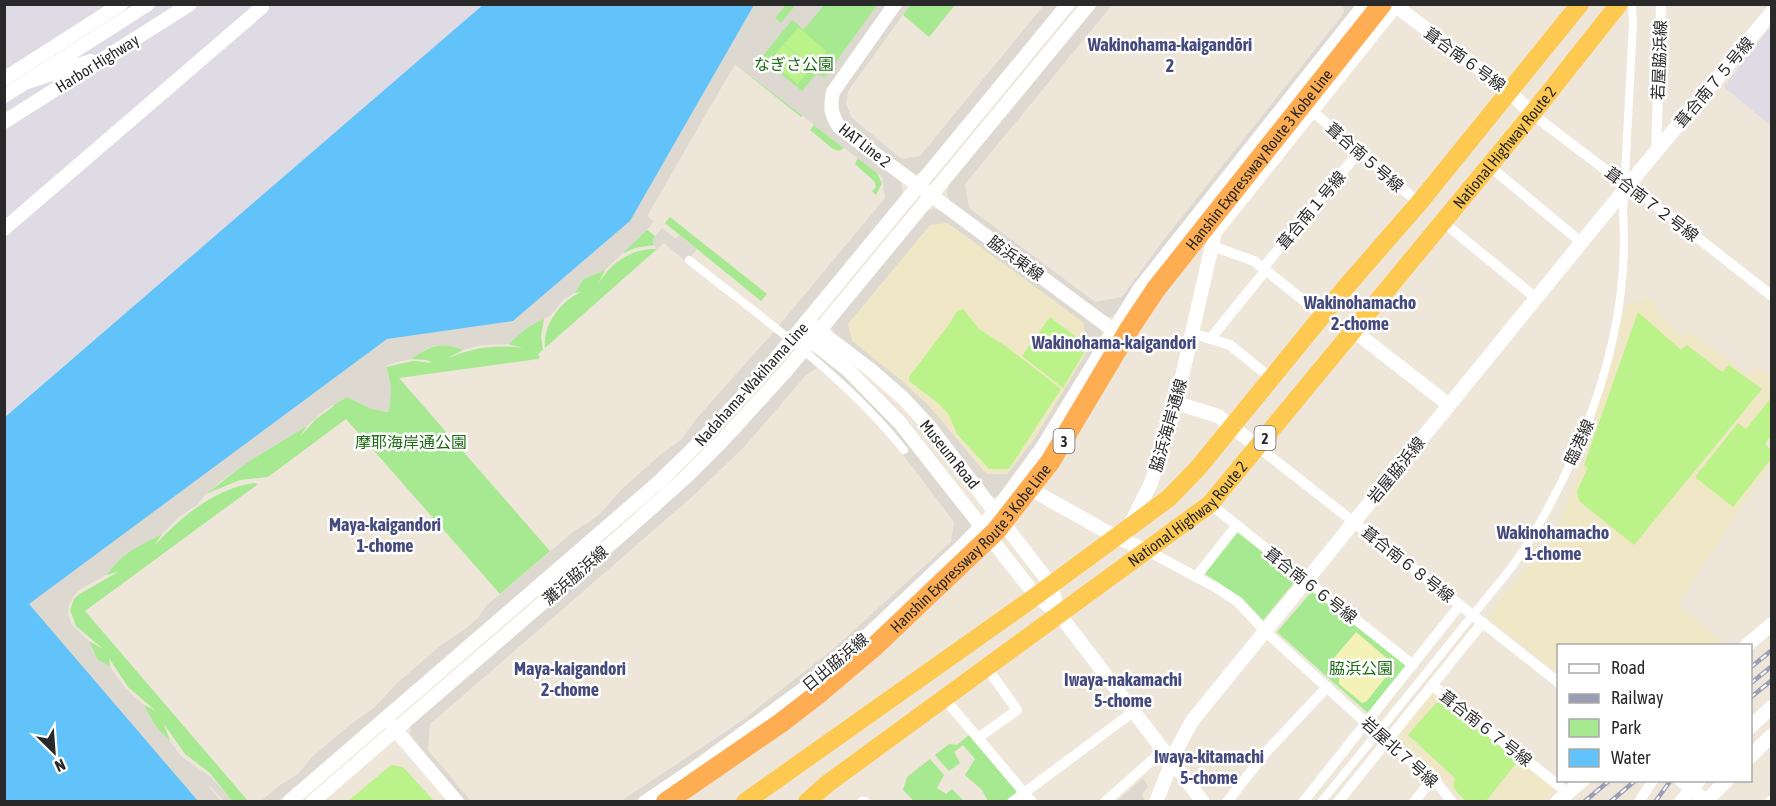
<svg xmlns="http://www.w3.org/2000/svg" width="1776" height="806" font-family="'Asap Condensed','Noto Sans JP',sans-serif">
	<rect width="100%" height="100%" fill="#ede6d9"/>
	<g fill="#dedbe4">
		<polygon points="5,5 484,5 5,416"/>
		<polygon points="1771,26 1771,126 1724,87"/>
	</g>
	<g fill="#f0e7c6">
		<polygon points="948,223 1084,322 1089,349 1033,441 1007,474 988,474 983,470 930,407 901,380 852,341 848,324 930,225"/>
		<polygon points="1653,298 1655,308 1681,337 1687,329 1750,377 1756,368 1771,378 1771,439 1767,444 1771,448 1771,462 1678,604 1725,645 1558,646 1558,673 1487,617 1555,533 1598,422 1594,415 1619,341 1618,333 1627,304"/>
		<polygon points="1430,692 1436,692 1558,790 1543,801 1461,801 1439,773 1399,740 1398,733"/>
	</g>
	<g fill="#a6e990">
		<polygon points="770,5 792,5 795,6 793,20 803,29 824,5 882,5 801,117 735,64"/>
		<polygon points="910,5 955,5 929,37 903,15"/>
		<polygon points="814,125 844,148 839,151 833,149 810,130"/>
		<polygon points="858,158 877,173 882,183 876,195 872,191 876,187 875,182 855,164"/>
		<polygon points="670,217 767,294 761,301 665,223"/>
		<polygon points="647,230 655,236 653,242 654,245 635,248 624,253 622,252"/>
		<path d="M650,249h7l-112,99c-2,-24 15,-46 36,-56l-6,1 8,-14 22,-9 -8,16c12,-21 29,-34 53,-37z"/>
		<path d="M544,318l-3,19 2,13 -5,4 2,3 -2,2 -139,19 151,173 -50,43 -154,-175 -78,58 -28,3 -34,14 43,-33 58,-35 -8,12 16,-18 19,-14 -1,-1 14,-8 25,12 16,3c4,-14 3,-32 -2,-45l27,-6 19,2 -5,-3 -16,-1c15,-12 34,-19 52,-9l-17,9c25,-11 49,-15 77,-11l-15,-4 20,-17z"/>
		<path d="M254,483l4,1 -173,127 163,190h-16l-22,-28 -25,-19 -21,-30 6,17c-13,-10 -19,-21 -26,-36l12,6 -28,-24 -19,-29 1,9 -13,-8 -8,-18 14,8 -27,-23 -6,-16 4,-11 4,-4 40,-23 -12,3c14,-19 33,-32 56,-41l-8,12c26,-28 61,-58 100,-63z"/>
		<polygon points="1237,530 1297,579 1263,620 1242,598 1202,572"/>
		<polygon points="1313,590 1405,665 1407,669 1370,715 1277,632"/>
		<polygon points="970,734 1018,793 1006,801 988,801 982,790 965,775 975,759 963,745 954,752 960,763 949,771 935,755 949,744 957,745"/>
		<polygon points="930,759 944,775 937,788 946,794 952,789 964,801 914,801 903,790 907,777"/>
	</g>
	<polygon fill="#f5f2b8" points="1356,632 1395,665 1367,701 1362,703 1339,684 1339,676 1328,665"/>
	<g fill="#bcf28a">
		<polygon points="798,27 826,51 813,67 784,44"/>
		<polygon points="783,44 812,67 798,84 770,61"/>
		<polygon points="963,309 979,329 1007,347 1061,389 1009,469 989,469 957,434 949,415 939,404 909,381 909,377 950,323 957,311"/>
		<polygon points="1638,312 1681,350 1687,345 1722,372 1729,365 1762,389 1634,545 1579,501 1577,491 1588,468 1584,465"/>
		<polygon points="1050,317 1088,346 1063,388 1022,356"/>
		<polygon points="1771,398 1771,436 1765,444 1771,450 1771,459 1733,507 1695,477 1738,423 1746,429"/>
		<polygon points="1443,702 1518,761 1486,801 1465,801 1453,787 1455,778 1408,735 1436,703"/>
		<polygon points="391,765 403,767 434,801 348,801"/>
	</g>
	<g fill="#ddd9d0" fill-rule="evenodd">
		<polygon points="754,5 786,5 775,18 781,23 794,7 792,5 824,5 804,29 792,20 761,58 802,91 816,74 825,77 877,5 889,5 830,88 825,97 824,111 829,124 835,131 901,182 903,195 756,371 695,438 635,494 278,801 261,801 280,785 298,774 312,757 351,724 375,707 396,684 440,646 465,629 478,618 487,605 574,531 586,524 600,514 622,489 660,455 681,440 697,418 771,335 885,198 882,177 735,64 647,216 654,221 647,230 605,270 583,279 575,293 564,299 551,315 528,327 508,344 482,345 463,350 447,345 435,346 424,350 411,359 396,362 386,366 391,387 389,412 372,409 347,397 326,409 307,426 260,454 221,481 206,494 197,505 179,517 162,534 130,551 121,558 106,575 79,590 74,596 69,605 68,614 72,625 89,641 97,659 110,667 126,689 144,705 155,726 170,741 181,756 212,778 232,801 223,801 210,786 209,787 221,801 198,801 28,604 387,339 513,321 630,221"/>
		<polygon points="902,5 910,5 848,91 846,104 852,118 902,159 920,156 1044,5 1060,5 921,172 916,174 912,173 846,125 837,114 837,95"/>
		<polygon points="1097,5 1112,5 965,184 969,208 1095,302 1122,297 1162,242 1344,13 1343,5 1356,5 1147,269 1119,311 1111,317 1106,316 950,202 947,192 951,181"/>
		<path d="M934,208l12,6 154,115 2,6 -26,48 -51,79 -25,33 -5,2 -5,-1 -157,-164 -1,-5 4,-7 90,-108zM948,223l135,99 6,27 -56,92 -26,33h-19l-5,-4 -53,-63 -29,-27 -49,-39 -4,-17 82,-99z"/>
		<polygon points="662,228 676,239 679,235 697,249 687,262 664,243 657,249 655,247 653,239"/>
		<polygon points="819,353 866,392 972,522 971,528 887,610 802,685 657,787 634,801 621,801 740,722 832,650 951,542 954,522 892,440 858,403 818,368 807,374 744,447 693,496 430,724 428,750 471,801 464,801 414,742 410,733 411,725 664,506 741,432 802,362 812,354"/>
		<polygon points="1143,778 1148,786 1142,795 1145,801 1117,801"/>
	</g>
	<polygon fill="#61c3fa" points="484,4 754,5 630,221 513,321 387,339 29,604 198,801 5,801 5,417"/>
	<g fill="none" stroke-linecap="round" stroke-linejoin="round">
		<g stroke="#fff" stroke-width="8">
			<path d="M689,260c74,59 155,115 215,190"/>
			<path d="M1321,802c46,-56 92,-112 137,-169 21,-27 46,-53 65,-82 62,-99 108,-219 100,-338l10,-189 -1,-20"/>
		</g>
		<g stroke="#fff" stroke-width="10">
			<polyline points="1311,110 1419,203"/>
			<polyline points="1532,114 1611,174 1629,184 1772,296"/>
			<polyline points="1656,152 1661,4"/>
			<polyline points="1489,166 1581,242"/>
			<polyline points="1443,222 1536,298"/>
			<polyline points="1212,246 1254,261 1323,316"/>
			<polyline points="1263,268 1359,152"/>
			<polyline points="1192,333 1230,345 1271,378"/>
			<polyline points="1210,339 1266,270"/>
			<polyline points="1258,447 1558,682"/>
			<polyline points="1210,504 1413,665"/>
			<polyline points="1148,551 1217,588 1238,602 1266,632 1363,720 1364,726 1433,778 1452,802"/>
			<polyline points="1196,577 1237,525"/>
			<polyline points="1432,685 1568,793"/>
			<polyline points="944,698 1032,802"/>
			<polyline points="978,738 1017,710 987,668"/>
			<polyline points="862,802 865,802"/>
			<polyline points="1012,802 1133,712"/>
			<polyline points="1105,802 1159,754 1169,760"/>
			<polyline points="1227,802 1267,751 1327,687"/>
			<polyline points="1303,802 1460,605"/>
			<polyline points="1338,802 1483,622"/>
			<polyline points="1414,802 1433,778"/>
			<polyline points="1639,802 1653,780"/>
			<polyline points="1770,802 1772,800"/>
		</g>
		<g stroke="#fff" stroke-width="14">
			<path d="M895,4l-62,88c-3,15 -2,22 6,35l274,203"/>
			<polyline points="1393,4 1510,92 1532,114"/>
			<polyline points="4,79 121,4"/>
			<polyline points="27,82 91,61"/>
			<polyline points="4,96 148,4"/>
			<polyline points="4,122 190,4"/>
			<polyline points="4,229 262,7"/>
			<polyline points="813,326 871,370 904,399 929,426 1051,585 1059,614"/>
			<polyline points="1354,331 1449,405"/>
			<polyline points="804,335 848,370 900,423 1036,596 1059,614 1203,802"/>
			<polyline points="1176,403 1218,416 1258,447"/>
			<polyline points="1023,485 1116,537 1148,551"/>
			<polyline points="1130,525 1151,483 1176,403 1215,232 1397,4"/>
			<polyline points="1746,646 1772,624"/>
			<polyline points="389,722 457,802"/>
			<polyline points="1750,727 1772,707"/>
			<polyline points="1750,757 1772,735"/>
			<polyline points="1681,780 1707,802"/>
			<path d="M289,802l371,-321c45,-43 88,-89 128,-137l280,-340"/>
			<polyline points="312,802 628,529 687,476 720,443 786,371 1089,4"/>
			<polyline points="645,802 694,769 805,688 853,649 963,545 995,512 1042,448 1140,288 1365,4"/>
			<polyline points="1156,802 1177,749 1192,721 1629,184 1772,12"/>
			<polyline points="1557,802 1583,780"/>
			<polyline points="1681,802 1699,780"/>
			<polyline points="1705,802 1727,780"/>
		</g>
		<g stroke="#fec950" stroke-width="18">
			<polyline points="745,802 1036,596 1169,498 1198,468 1345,288 1419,203 1580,4"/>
			<path id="s1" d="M807,802l20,-18 383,-280 322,-390 87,-110"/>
		</g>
		<path stroke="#ffad52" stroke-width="20" id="s2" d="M666,802l116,-80 35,-27 58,-49 121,-115 54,-69 80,-134 26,-39 226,-285"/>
		<defs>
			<g id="rail">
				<polyline points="1750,668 1772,650"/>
				<polyline points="1750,684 1772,666"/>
				<polyline points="1750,698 1772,680"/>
				<polyline points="1584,802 1610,780"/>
				<polyline points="1610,802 1636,780"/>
				<polyline points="1655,802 1671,780"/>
			</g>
		</defs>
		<use href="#rail" stroke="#9b9db5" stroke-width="4.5"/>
		<use href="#rail" stroke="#fff" stroke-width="2" stroke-dasharray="7" stroke-linecap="butt"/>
	</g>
	<g text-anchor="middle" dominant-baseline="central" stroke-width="5" stroke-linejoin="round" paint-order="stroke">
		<g fill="#fff" stroke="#696969" stroke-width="1.5">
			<rect x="1254.5" y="426" width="21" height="24" rx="4.5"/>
			<rect x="1053.5" y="429" width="21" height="24" rx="4.5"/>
		</g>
		<g font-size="15" font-weight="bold" fill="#292929">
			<text x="1265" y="438">2</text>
			<text x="1064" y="441">3</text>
		</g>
		<g font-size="16" fill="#292929" stroke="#fff">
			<text transform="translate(1465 59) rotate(36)">葺合南６号線</text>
			<text transform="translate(1659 60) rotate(-88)">若屋脇浜線</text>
			<text transform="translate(97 63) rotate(-32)">Harbor Highway</text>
			<text transform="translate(1714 82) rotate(-50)">葺合南７５号線</text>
			<text transform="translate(865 145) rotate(38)">HAT Line 2</text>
			<text stroke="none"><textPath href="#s1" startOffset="964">National Highway Route 2</textPath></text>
			<text transform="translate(1365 157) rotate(41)">葺合南５号線</text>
			<text stroke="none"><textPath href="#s2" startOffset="884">Hanshin Expressway Route 3 Kobe Line</textPath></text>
			<text transform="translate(1652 204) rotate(37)">葺合南７２号線</text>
			<text transform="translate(1311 210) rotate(-50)">葺合南１号線</text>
			<text transform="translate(1016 258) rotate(36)">脇浜東線</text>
			<text transform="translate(751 384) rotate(-48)">Nadahama-Wakihama Line</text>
			<text transform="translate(1168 425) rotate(-74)">脇浜海岸通線</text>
			<text transform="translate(1579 442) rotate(-65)">臨港線</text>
			<text transform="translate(950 454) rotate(51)">Museum Road</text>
			<text transform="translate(1396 470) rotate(-51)">岩屋脇浜線</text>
			<text stroke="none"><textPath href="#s1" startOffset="478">National Highway Route 2</textPath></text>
			<text stroke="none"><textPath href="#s2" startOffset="398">Hanshin Expressway Route 3 Kobe Line</textPath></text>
			<text transform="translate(1408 564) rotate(38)">葺合南６８号線</text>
			<text transform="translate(575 575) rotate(-41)">灘浜脇浜線</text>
			<text transform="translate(1311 585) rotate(38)">葺合南６６号線</text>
			<text transform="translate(835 662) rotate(-40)">日出脇浜線</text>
			<text transform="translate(1486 728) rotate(38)">葺合南６７号線</text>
			<text transform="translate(1400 752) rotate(42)">岩屋北７号線</text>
		</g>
		<g font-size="16" fill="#1d6c13" stroke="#fff">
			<text x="794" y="64">なぎさ公園</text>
			<text x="411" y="442">摩耶海岸通公園</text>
			<text x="1361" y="668">脇浜公園</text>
		</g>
		<g font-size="18" font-weight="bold" fill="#454a7e" stroke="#fff">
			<text x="1170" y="44">Wakinohama-kaigandōri<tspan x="1170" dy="21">2</tspan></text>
			<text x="1360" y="302">Wakinohamacho<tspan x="1360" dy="21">2-chome</tspan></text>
			<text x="1114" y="342">Wakinohama-kaigandori</text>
			<text x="385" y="524">Maya-kaigandori<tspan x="385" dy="21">1-chome</tspan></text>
			<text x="1553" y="532">Wakinohamacho<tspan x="1553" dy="21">1-chome</tspan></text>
			<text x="570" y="668">Maya-kaigandori<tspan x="570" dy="21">2-chome</tspan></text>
			<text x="1123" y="679">Iwaya-nakamachi<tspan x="1123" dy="21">5-chome</tspan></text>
			<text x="1209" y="756">Iwaya-kitamachi<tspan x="1209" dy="21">5-chome</tspan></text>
		</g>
	</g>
	<rect width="1776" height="806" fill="none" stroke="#292929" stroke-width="12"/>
	<rect x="1557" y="644" width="195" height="138" fill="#ffffff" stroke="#a9a9a9" stroke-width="1.5"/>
	<rect x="1569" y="664" width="30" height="9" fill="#ffffff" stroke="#a9a9a9" stroke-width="1.5"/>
	<text x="1611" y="674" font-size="18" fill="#292929">Road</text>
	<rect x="1569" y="694" width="30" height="9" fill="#9b9db5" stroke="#a9a9a9" stroke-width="1.5"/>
	<text x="1611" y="704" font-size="18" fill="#292929">Railway</text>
	<rect x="1569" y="719" width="30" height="18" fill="#a6e990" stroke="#a9a9a9" stroke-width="1.5"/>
	<text x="1611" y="734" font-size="18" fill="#292929">Park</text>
	<rect x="1569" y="749" width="30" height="18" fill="#61c3fa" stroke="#a9a9a9" stroke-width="1.5"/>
	<text x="1611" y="764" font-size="18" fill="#292929">Water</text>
	<g transform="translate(54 752) rotate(155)" stroke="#ffffff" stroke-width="4.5" paint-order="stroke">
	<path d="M0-4.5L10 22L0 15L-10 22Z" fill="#292929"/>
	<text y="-9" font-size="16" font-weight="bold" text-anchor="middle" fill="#292929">N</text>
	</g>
</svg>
